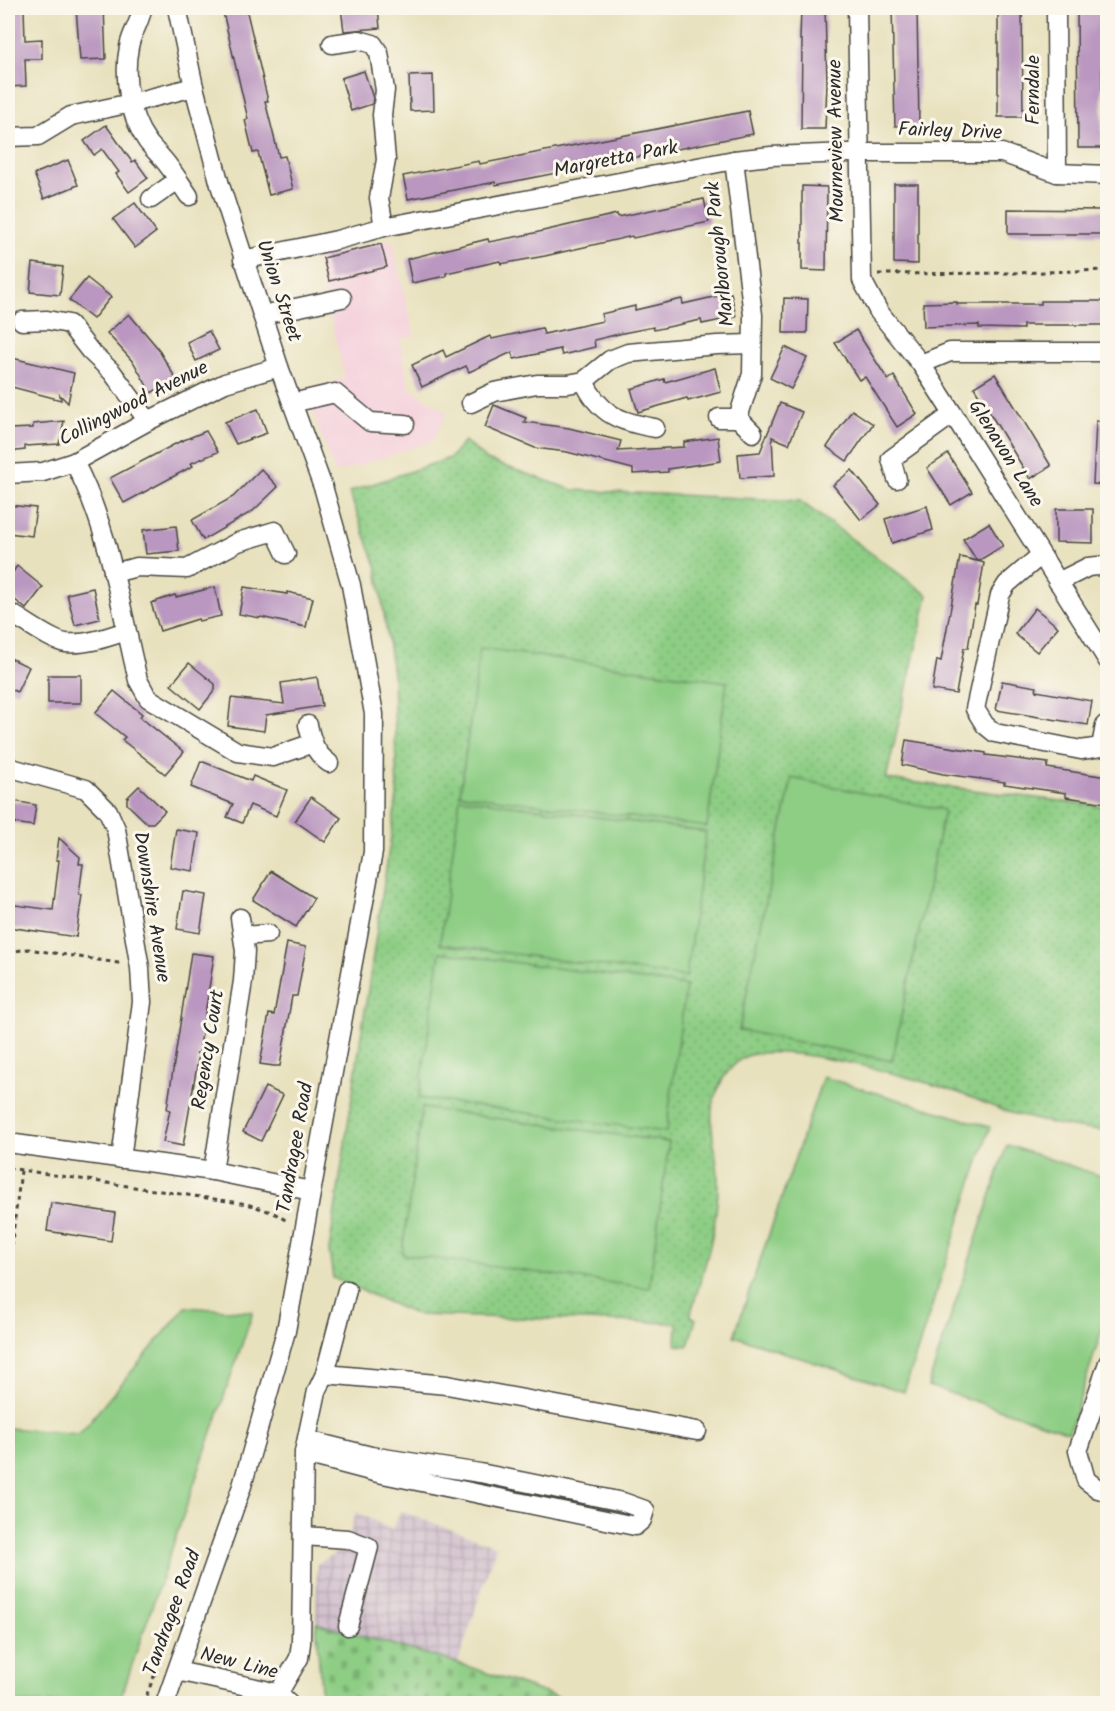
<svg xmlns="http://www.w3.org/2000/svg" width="1115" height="1711" font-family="Kalam,sans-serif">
	<defs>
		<pattern id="industrial-grid" width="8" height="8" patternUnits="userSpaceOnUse" patternTransform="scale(1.5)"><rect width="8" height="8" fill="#d0bdcc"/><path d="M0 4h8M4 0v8" fill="none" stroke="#a99aa6"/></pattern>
		<pattern id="grass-dots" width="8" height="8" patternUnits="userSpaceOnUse" patternTransform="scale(1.5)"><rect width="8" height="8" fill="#8dcd84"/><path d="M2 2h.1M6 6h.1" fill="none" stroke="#7ab072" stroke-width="1.8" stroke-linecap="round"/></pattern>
		<pattern id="cemetery-stones" width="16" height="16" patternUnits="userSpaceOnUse" patternTransform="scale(1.5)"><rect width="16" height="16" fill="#8dcd84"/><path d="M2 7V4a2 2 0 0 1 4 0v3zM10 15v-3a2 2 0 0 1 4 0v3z" fill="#7ab072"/></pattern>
	</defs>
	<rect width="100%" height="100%" fill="#fbf7ec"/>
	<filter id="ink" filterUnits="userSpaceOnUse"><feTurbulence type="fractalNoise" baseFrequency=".0167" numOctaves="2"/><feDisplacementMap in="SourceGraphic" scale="12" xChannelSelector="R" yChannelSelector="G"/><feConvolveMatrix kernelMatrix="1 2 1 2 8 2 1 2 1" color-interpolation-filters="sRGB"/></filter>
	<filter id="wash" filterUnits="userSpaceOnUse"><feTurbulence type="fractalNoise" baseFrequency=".008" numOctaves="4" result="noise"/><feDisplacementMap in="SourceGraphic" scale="24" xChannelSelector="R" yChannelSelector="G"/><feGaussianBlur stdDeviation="1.35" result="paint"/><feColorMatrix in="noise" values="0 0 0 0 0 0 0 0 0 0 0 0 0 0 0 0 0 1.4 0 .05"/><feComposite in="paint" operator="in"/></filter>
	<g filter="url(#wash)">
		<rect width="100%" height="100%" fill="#e8e1be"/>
		<polygon fill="#f4cfdc" points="392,240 414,336 400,339 409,388 447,412 433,441 335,473 305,390 345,378 316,257"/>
		<polygon fill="url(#industrial-grid)" points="400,1511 496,1546 458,1663 316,1623 317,1564 345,1548 356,1512 392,1530"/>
		<path fill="url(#grass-dots)" stroke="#5c7c58" stroke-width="1.5" d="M465,441l22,19 86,30 227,11 128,94 -42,184 221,28v324c-32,-2 -62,-8 -93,-17 -19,-5 -36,-15 -55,-21 -40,-14 -176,-52 -212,-37 -15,7 -26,23 -31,38 -11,27 2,57 2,85 1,47 -15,93 -28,137l6,3 -8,27 -12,-1 1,-22 -260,-8 -84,-37 -4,-27 68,-456 -4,-121 -16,-106 -28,-76 101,-34z"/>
		<polygon fill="url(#cemetery-stones)" stroke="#5c7c58" stroke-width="1.5" points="316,1623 458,1663 574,1703 322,1703"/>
		<g fill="#8dcd84" stroke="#5c7c58" stroke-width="1.5">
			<polygon points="480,648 727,682 707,827 460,794"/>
			<polygon points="792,778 944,810 892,1061 739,1030"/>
			<polygon points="460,798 706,832 686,977 440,944"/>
			<polygon points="440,952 686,986 666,1132 419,1098"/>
			<polygon points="823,1077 990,1127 904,1392 734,1336"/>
			<polygon points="422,1108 669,1142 649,1288 402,1254"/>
			<polygon points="1007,1145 1107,1178 1107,1315 1069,1432 928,1386"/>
			<polygon points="186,1307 253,1312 119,1703 8,1703 8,1428 79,1434"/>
		</g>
		<g id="blocks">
			<g fill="#ba97c0">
				<polygon points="8,8 24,8 25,40 42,39 42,59 25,59 26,86 8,87"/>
				<polygon points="76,8 104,8 106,59 80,60"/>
				<polygon points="222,8 246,8 268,101 265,101 279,157 285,156 293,189 269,195 258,152 253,153 245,120 248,119"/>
				<polygon points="341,8 378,8 380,28 344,31"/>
				<polygon points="801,8 825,8 827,83 825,129 801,129 802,40 800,40"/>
				<polygon points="892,8 917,8 919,125 895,126"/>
				<polygon points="998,8 1022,8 1023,117 998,117"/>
				<polygon points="1077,8 1102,8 1102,148 1078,148"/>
				<polygon points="364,71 373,98 372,104 351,111 341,78"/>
				<polygon points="433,75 434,110 410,111 409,76"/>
				<polygon points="748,111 753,134 496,185 495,182 408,199 403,176 479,161 480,164"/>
				<polygon points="106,125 132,162 135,160 148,178 129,192 116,174 119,172 102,149 94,155 84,141"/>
				<polygon points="68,160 78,185 44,199 34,174"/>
				<polygon points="894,184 918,184 918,264 894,263"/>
				<polygon points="802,186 827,187 826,271 802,270"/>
				<polygon points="704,199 709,222 633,238 632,236 545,256 501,264 500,261 446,273 446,276 412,283 407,259 488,239 489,242 530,234 617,214 618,217"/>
				<polygon points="135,203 156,232 135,248 113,219"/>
				<polygon points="1008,209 1105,210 1105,234 1008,234"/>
				<polygon points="381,244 387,267 329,281 323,258"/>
				<polygon points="33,263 63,267 60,295 30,292"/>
				<polygon points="87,278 111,297 93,319 69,300"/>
				<polygon points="731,293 736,317 702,324 701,320 654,330 653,327 623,333 594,340 595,347 562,355 560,349 514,359 512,352 469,372 466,366 422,387 412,365 443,350 446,357 490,336 492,339 542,328 544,334 603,321 601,314 635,306 635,310 682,299 683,304"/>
				<polygon points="784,298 808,299 807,333 783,333"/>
				<polygon points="1041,301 1107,301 1107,325 1023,325 1023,329 979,328 979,325 924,327 923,303 957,302 957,304 1041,304"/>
				<polygon points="129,314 157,347 176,379 151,393 134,363 107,333"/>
				<polygon points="856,330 888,380 894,376 917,414 897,427 865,377 859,380 835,343"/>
				<polygon points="209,331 219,350 196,361 187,342"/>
				<polygon points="785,347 807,358 791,389 770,378"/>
				<polygon points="8,357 74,373 68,403 60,395 61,400 8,386"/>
				<polygon points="715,368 721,392 688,401 687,398 638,412 631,389 664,379 665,382"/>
				<polygon points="995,374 1051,466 1030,479 974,387"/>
				<polygon points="780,403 802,412 789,444 772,437 774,476 740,478 738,454 760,452"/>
				<polygon points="494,405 526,418 524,422 569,428 621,441 618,451 684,447 684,442 718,437 721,461 668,469 668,472 633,474 633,469 567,452 535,448 485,427"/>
				<polygon points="258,409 267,433 236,444 225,422"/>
				<polygon points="852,410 873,424 847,461 827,447"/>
				<polygon points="64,421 59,444 25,446 25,450 8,452 8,429 33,428 33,424"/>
				<polygon points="1096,421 1107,421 1107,485 1093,484"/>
				<polygon points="206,431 218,452 191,463 193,466 124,503 110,478 179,442"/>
				<polygon points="948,454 972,492 951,505 927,468"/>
				<polygon points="261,469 278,487 253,511 203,540 192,520 233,497"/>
				<polygon points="852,470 880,505 861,520 833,485"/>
				<polygon points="8,505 36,508 32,536 8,533"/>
				<polygon points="927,506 933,530 892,543 885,519"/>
				<polygon points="1056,509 1093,509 1093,543 1056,542"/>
				<polygon points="989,523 1003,546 978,561 984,563 977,605 975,605 968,648 964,648 956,694 932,690 937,660 941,661 960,557 977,561 963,539"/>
				<polygon points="176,526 179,551 146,554 143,530"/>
				<polygon points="17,566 43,587 26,609 8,594 8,579"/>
				<polygon points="215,587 221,616 199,621 198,619 160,631 151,603 175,595 176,597"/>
				<polygon points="244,587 287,594 287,592 313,598 306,627 261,617 260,618 239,614"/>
				<polygon points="93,588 100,619 75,625 67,594"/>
				<polygon points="1035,608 1058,627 1037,652 1015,634"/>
				<polygon points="8,657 29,667 17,692 8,688"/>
				<polygon points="189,663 215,684 215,690 200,709 171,685"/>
				<rect x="48" y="675" width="33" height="28"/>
				<polygon points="317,677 322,706 266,715 264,731 228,726 231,698 284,704 281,683"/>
				<polygon points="1002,681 1037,687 1036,691 1092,701 1088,725 996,710"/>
				<polygon points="114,691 142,714 140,717 184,752 165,774 122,740 125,737 95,713"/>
				<polygon points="906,740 986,753 986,755 1048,763 1047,768 1107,777 1106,803 1066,797 1066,793 1004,784 1005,782 943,774 902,765"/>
				<polygon points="201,761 251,781 253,776 287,790 276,816 250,805 242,823 227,817 233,804 191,787"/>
				<polygon points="139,786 165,811 153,823 147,823 127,804 127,798"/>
				<polygon points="311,797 341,818 325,842 295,821"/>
				<polygon points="8,800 36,805 33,826 8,822"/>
				<polygon points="176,829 199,833 193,871 170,867"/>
				<polygon points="59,838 80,857 79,864 83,864 79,895 82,895 76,937 8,927 8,904 53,910 59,860 56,860"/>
				<polygon points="271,871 314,898 296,927 253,900"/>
				<polygon points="183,891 206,895 200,933 177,929"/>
				<polygon points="287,943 306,947 297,996 292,996 280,1066 274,1066 260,1064 269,1014 274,1015"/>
				<polygon points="191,953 214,956 199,1053 196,1053 199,1054 183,1146 163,1142 170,1110 167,1109"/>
				<polygon points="265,1087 283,1095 261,1141 243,1132"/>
				<polygon points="51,1203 115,1213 111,1241 47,1231"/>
			</g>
		</g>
	</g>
	<g filter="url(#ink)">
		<use href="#blocks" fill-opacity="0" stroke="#474641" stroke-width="1.5"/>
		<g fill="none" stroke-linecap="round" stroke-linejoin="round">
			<defs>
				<g id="minor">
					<path d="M142,8c-1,14 -11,25 -13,39 -6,29 0,69 18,94 4,6 10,11 15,17 10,11 18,25 27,38"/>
					<polyline points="857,8 862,280 879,312 921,364 953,414 1108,661"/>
					<polyline points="1056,8 1057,173"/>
					<polyline points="332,44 359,40 373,44 379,53 385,90 382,115 386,160 379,198 384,227 734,160 771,156 849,153 1002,153 1057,173 1108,175"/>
					<polyline points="8,137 38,136 71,116 131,103 194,87"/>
					<polyline points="734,160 753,315 752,374 738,418"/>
					<polyline points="151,199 178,180"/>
					<polyline points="243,260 337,240 384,227"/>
					<polyline points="262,315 342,298"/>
					<polyline points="22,321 47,320 69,324 90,351 112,372 148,421"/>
					<polyline points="921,364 950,352 1108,352"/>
					<path d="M584,381c15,34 37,41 71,47"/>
					<polyline points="292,403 335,393 370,422 405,424"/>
					<polyline points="471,403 494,392 537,384 568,384 584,381 610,360 628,353 717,345 752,344"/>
					<polyline points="719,418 738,418 753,433"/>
					<path d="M74,462c36,67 46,145 64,218l10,18 90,54 35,5 40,-14"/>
					<polyline points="8,474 43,472 74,462 148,421 225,383 279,367"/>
					<polyline points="897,479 891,459 953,414"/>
					<polyline points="1041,555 1007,584 1000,595 975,709 985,725 995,733 1081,750 1101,747 1105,725"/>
					<polyline points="113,573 137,567 187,569 238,542 275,531 286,554"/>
					<polyline points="1058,582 1088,567 1108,565"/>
					<path d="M8,612c15,7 42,29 58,31 20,2 42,-6 60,-12"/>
					<path d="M308,725c4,17 7,28 21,38"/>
					<polyline points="8,767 86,789 108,811 116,829 140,968 142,1002 121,1159"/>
					<polyline points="243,936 268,934"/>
					<polyline points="8,1143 213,1171 311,1191"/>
					<polyline points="213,1171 243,981 245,951 240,918"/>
					<polyline points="1108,1363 1078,1451 1086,1480 1098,1489 1108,1492"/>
					<polyline points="325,1374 447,1385 697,1431"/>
					<polyline points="304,1460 317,1457 378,1473 635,1526 642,1520 645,1510 623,1502 480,1473 371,1456 307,1440"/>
					<polyline points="303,1536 348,1539 369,1547 348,1626"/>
					<polyline points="177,1671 265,1690 278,1694 289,1704"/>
					<polyline points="278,1694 299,1658 301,1643 304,1452 317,1391 325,1374 347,1290"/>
					<polyline points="165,1704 242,1486 286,1331 373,852 374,714 351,585 324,490 279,367 220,185 194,87 177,8"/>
				</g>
			</defs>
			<use href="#minor" stroke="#474641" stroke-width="21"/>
			<g stroke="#474641" stroke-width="3" stroke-dasharray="4.5 4.5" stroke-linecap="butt">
				<polyline points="878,274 1013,273 1108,270"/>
				<polyline points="8,952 28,949 118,963 122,962"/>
				<polyline points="8,1168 247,1204 274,1213 287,1221"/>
				<polyline points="8,1273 21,1171"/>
				<polyline points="143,1704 155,1674"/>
			</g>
			<use href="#minor" stroke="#fff" stroke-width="18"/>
		</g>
	</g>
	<g text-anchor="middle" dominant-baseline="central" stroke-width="6" stroke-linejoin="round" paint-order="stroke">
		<g font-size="20" fill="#2b2b2b" stroke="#fbf7ec">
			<text transform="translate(1034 90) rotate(-90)">Ferndale</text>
			<text transform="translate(950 132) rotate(2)">Fairley Drive</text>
			<text transform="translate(837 141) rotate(-91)">Mourneview Avenue</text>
			<text transform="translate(616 160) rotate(-11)">Margretta Park</text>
			<text transform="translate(721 254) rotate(-96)">Marlborough Park</text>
			<text transform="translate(278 291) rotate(72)">Union Street</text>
			<text transform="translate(134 404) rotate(-27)">Collingwood Avenue</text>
			<text transform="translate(1005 454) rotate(58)">Glenavon Lane</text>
			<text transform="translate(151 907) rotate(81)">Downshire Avenue</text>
			<text transform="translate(209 1050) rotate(-81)">Regency Court</text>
			<text transform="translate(296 1148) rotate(-80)">Tandragee Road</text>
			<text transform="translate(173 1613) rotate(-70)">Tandragee Road</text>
			<text transform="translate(239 1664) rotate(14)">New Line</text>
		</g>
	</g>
	<rect width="1115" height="1711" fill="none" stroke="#fbf7ec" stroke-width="30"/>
</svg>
